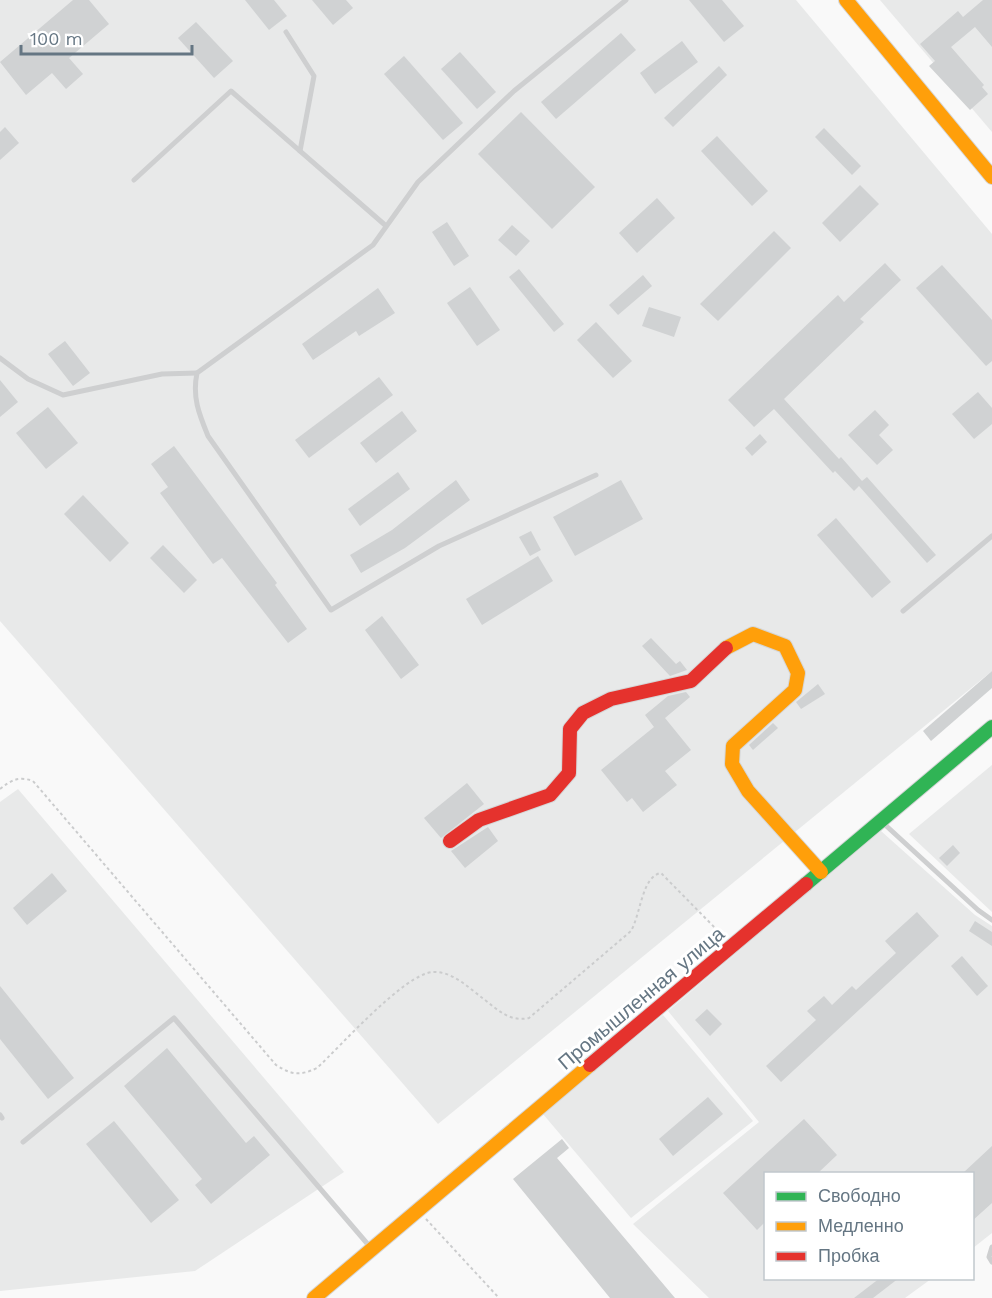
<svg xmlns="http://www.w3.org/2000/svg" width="992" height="1298" font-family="'Work Sans',sans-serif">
	<rect width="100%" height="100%" fill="#f9f9f9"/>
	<g fill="#e8e9e9">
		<polygon points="0,0 796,0 992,234 992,671 438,1124 0,621"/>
		<polygon points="880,0 992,0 992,132"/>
		<polygon points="992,765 992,912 909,834"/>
		<polygon points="18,789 344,1172 195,1271 0,1291 0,802"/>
		<polygon points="881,831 975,915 992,926 992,1233 973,1248 972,1174 766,1174 766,1278 931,1279 905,1298 709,1298 633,1224 759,1122 668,1011"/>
		<polygon points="663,1015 753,1121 631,1218 543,1114"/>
	</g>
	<g fill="#d0d2d3">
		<polygon points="73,0 89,0 109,24 69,58 83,74 66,89 52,73 26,95 0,62"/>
		<polygon points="245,0 274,0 287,16 269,30"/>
		<polygon points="312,0 346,0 353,8 333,25"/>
		<polygon points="689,0 722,0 744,26 724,42"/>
		<polygon points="983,0 992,0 992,47 975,27 951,47 984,85 982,87 988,94 970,110 929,66 935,61 920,44 958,11 963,17"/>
		<polygon points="196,22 233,61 214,78 178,38"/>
		<polygon points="621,33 636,50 556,119 541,102"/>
		<polygon points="682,41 698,62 655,94 640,73"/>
		<polygon points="460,52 496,92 477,109 441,69"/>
		<polygon points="404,56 463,123 443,140 384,74"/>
		<polygon points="719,66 727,75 673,127 664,118"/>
		<polygon points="521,112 595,187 552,229 478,154"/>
		<polygon points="5,127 19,143 0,160 0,132"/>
		<polygon points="824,128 861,166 852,175 815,137"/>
		<polygon points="717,136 768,191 752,206 701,151"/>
		<polygon points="860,185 879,204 840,242 822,223"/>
		<polygon points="657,198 675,218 637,253 619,233"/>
		<polygon points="447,222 469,256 454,266 432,232"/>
		<polygon points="512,225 530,241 516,256 498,240"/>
		<polygon points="774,231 791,248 718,321 700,304"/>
		<polygon points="885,263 901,280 860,319 864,322 784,399 839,459 841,457 862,481 867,477 936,555 927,563 859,486 854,491 835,471 833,473 774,409 754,427 728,400 838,295 844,302"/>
		<polygon points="942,265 992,320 992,361 986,366 916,288"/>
		<polygon points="519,269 564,324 554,332 509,277"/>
		<polygon points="643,275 652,286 618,315 609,305"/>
		<polygon points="470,287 500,330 477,346 447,303"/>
		<polygon points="378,288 395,313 359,336 356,331 313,360 302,344"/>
		<polygon points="649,307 681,317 674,337 642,326"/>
		<polygon points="596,322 632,361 613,378 577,340"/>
		<polygon points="65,341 90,373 73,386 48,354"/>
		<polygon points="379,377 393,395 309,458 295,440"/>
		<polygon points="0,380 18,402 0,417"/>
		<polygon points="978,392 992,408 992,424 974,439 952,414"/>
		<polygon points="48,407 78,443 46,469 16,433"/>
		<polygon points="875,410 889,425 879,435 893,450 877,465 848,435"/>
		<polygon points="402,411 417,431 376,463 360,443"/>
		<polygon points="760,434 767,442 752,456 745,448"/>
		<polygon points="174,446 277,583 275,585 307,629 288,643 222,558 213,564 160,493 168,487 151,464"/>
		<polygon points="398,472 410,489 360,526 348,509"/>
		<polygon points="456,480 470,500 405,548 361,573 350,555 392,530"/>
		<polygon points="621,480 643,519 575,556 553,517"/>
		<polygon points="83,495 129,543 110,562 64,514"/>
		<polygon points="836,518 891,582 872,598 817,535"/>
		<polygon points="531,531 541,550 530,556 519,537"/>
		<polygon points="163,545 197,580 184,593 150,558"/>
		<polygon points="538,556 553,581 482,625 466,599"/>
		<polygon points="382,616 419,665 401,679 365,630"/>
		<polygon points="651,638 676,664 680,661 687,670 670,676 642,646"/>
		<polygon points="992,671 992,688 931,741 923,731"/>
		<polygon points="818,684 825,694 801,709 796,702"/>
		<polygon points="686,692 690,697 665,718 691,750 665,771 677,785 643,812 632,798 627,802 601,770 654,727 645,715 668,696"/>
		<polygon points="773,723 778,728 753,750 749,745"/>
		<polygon points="467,783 484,804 441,838 424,818"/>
		<polygon points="488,827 498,841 465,868 451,851"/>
		<polygon points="953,845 960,853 947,866 939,858"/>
		<polygon points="52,873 67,891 27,925 13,908"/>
		<polygon points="917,912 939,936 781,1082 766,1066 816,1020 807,1011 824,996 832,1005 852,986 856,990 896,953 885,941"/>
		<polygon points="975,921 992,932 992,946 969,931"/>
		<polygon points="962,956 988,986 977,996 951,966"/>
		<polygon points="0,986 74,1078 48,1099 0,1039"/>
		<polygon points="707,1009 722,1024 710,1036 695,1020"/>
		<polygon points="167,1048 246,1143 254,1136 270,1155 211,1204 195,1185 202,1179 124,1086"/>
		<polygon points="708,1097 723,1114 673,1156 659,1139"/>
		<polygon points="804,1119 837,1155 818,1173 765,1173 765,1222 757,1230 723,1193"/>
		<polygon points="114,1121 179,1200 151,1223 86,1144"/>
		<polygon points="562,1139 569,1148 557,1158 675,1298 610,1298 513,1179"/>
		<polygon points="992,1146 992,1203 972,1221 972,1173 963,1173"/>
		<polygon points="880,1278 899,1278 873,1298 854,1298"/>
	</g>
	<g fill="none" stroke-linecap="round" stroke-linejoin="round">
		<defs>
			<polyline id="fast" points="806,884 992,727"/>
			<g id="slow">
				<polyline points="846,0 992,177"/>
				<polyline points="726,648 753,634 785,646 798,673 795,690 733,746 732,764 748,791 821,872"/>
				<polyline points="314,1298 590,1065"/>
			</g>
			<g id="jam">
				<polyline points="450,841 479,820 550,795 569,773 570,729 583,713 611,699 691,681 726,648"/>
				<polyline points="590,1065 806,884"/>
			</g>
		</defs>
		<use href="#fast" stroke="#d5d6d7" stroke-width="16"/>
		<use href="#slow" stroke="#d5d6d7" stroke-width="16"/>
		<use href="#jam" stroke="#d5d6d7" stroke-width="16"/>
		<g stroke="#cbcccd" stroke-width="2" stroke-dasharray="3 3" stroke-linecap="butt">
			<path d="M0,789c11,-9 19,-13 33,-8l243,284c16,10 24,11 41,3 24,-22 87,-94 116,-96 20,-1 37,17 52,28 14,11 25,22 44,18l102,-87c10,-18 11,-55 30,-58l61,62"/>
			<polyline points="426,1219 499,1298"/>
		</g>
		<g stroke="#cecfd0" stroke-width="5">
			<polyline points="286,32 314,76 300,151"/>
			<polyline points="134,180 231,91 385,225"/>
			<polyline points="0,358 28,379 63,395 162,374 197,373"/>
			<path d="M596,475l-157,71 -108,64 -123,-174c-9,-22 -16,-39 -11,-63l176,-128 45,-63 96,-91 112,-91"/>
			<polyline points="903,611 992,536"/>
			<polyline points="882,822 978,910 992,920"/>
			<polyline points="0,1115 2,1118"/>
			<polyline points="23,1142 174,1018 371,1248"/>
			<polyline points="992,1247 989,1257 992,1262"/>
		</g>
		<use href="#fast" stroke="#30b455" stroke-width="14"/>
		<use href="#slow" stroke="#ff9f0a" stroke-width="14"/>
		<use href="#jam" stroke="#e5322d" stroke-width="14"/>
	</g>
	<g text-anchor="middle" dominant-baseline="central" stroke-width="6" stroke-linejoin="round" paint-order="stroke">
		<g font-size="20" fill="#657683" stroke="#fff">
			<text transform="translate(641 998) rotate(-40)">Промышленная улица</text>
		</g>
	</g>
	<rect x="764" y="1172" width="210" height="108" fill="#ffffff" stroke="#c1c8cd" stroke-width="1.5"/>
	<rect x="776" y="1192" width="30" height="9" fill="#30b455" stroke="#c1c8cd" stroke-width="1.5"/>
	<text x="818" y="1202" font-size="18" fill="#657683">Свободно</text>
	<rect x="776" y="1222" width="30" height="9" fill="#ff9f0a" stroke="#c1c8cd" stroke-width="1.5"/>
	<text x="818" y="1232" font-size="18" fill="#657683">Медленно</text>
	<rect x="776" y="1252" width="30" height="9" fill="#e5322d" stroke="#c1c8cd" stroke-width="1.5"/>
	<text x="818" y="1262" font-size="18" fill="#657683">Пробка</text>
	<path d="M21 45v9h171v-9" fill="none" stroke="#657683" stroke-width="3"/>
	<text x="30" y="45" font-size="18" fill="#657683" stroke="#ffffff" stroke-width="4.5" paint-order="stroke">100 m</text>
</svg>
